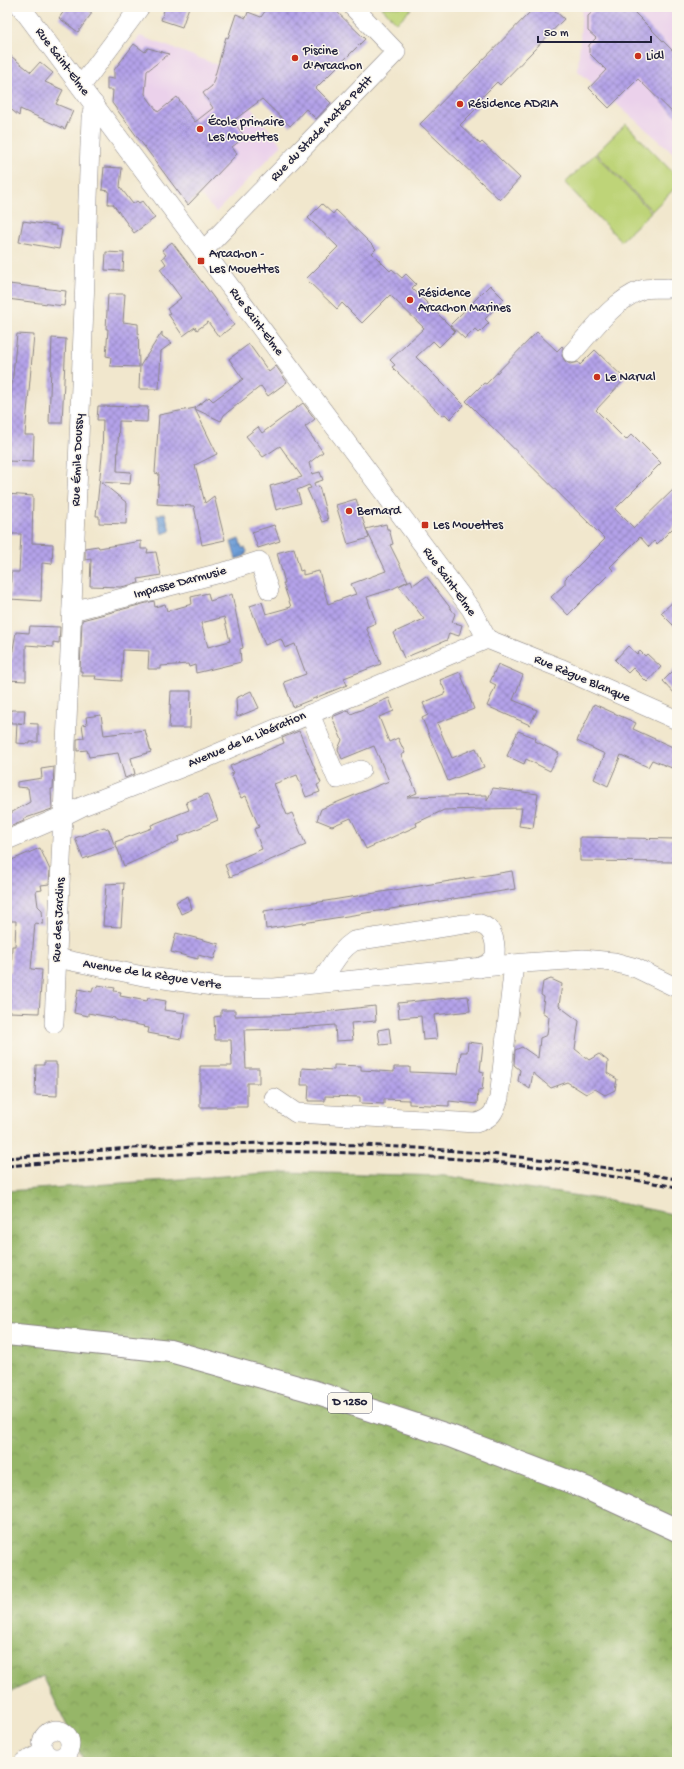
<svg xmlns="http://www.w3.org/2000/svg" width="684" height="1769" font-family="'Gochi Hand',sans-serif">
	<defs>
		<pattern id="forest-crowns" width="20" height="18" patternUnits="userSpaceOnUse"><rect width="20" height="18" fill="#96b668"/><path d="M2 6a3 3 0 1 1 6 0M12 15a3 3 0 1 1 6 0" fill="none" stroke="#7a9457"/></pattern>
		<pattern id="water-waves" width="16" height="10" patternUnits="userSpaceOnUse"><rect width="16" height="10" fill="#6d9dd7"/><path d="M0 5q4-4 8 0t8 0" fill="none" stroke="#5980b0"/></pattern>
		<pattern id="building-cross-hatch" width="8" height="8" patternUnits="userSpaceOnUse"><rect width="8" height="8" fill="#b4a2e9"/><path d="M0 0l8 8M0 8l8-8" fill="none" stroke="#9284be"/></pattern>
	</defs>
	<rect width="100%" height="100%" fill="#fbf7ec"/>
	<filter id="ink" filterUnits="userSpaceOnUse"><feTurbulence type="fractalNoise" baseFrequency=".025" numOctaves="2"/><feDisplacementMap in="SourceGraphic" scale="8" xChannelSelector="R" yChannelSelector="G"/><feConvolveMatrix kernelMatrix="1 2 1 2 8 2 1 2 1" color-interpolation-filters="sRGB"/></filter>
	<filter id="wash" filterUnits="userSpaceOnUse"><feTurbulence type="fractalNoise" baseFrequency=".012" numOctaves="4" result="noise"/><feDisplacementMap in="SourceGraphic" scale="16" xChannelSelector="R" yChannelSelector="G"/><feGaussianBlur stdDeviation="0.9" result="paint"/><feColorMatrix in="noise" values="0 0 0 0 0 0 0 0 0 0 0 0 0 0 0 0 0 1.4 0 .05"/><feComposite in="paint" operator="in"/></filter>
	<g filter="url(#wash)">
		<rect width="100%" height="100%" fill="#f1e7cd"/>
		<g fill="#ebd1eb">
			<polygon points="582,7 666,7 677,17 677,156 578,71"/>
			<polygon points="140,36 218,65 227,80 282,145 216,212 199,194 188,205 119,112 113,90 107,90 107,78 114,79 115,69"/>
		</g>
		<polygon fill="url(#forest-crowns)" stroke="#5c6c52" points="282,1172 447,1176 605,1200 677,1215 677,1762 78,1762 83,1759 43,1676 7,1694 7,1191"/>
		<g fill="#bed478" stroke="#707b5a">
			<polygon points="381,7 413,7 397,23"/>
			<polygon points="626,124 677,177 677,186 652,211 596,153"/>
			<polygon points="595,154 651,212 621,241 565,183"/>
		</g>
		<g fill="url(#water-waves)" stroke="#486089">
			<polygon points="165,513 170,531 162,534 157,515"/>
			<polygon points="239,539 242,548 245,548 247,551 245,556 236,559 231,542"/>
		</g>
		<g id="blocks">
			<g fill="url(#building-cross-hatch)" fill-rule="evenodd">
				<polygon points="67,7 83,7 92,13 78,32 59,18"/>
				<polygon points="165,7 189,7 182,27 161,20"/>
				<polygon points="268,7 332,7 365,39 316,88 331,103 316,119 306,109 290,126 262,99 233,121 245,137 232,147 237,154 188,205 112,103 113,90 107,90 107,78 114,79 114,70 134,44 145,52 148,48 169,54 147,71 145,94 158,112 177,97 195,122 213,108 203,93 212,86 226,37 228,38 236,14 246,18 248,12 261,17"/>
				<polygon points="535,7 551,7 564,19 500,85 497,82 477,102 480,105 460,125 480,144 482,142 520,178 500,200 420,124"/>
				<polygon points="598,7 629,7 677,55 677,117 638,79 609,108 589,88 606,70 589,53 589,45 596,38 588,31 588,16"/>
				<polygon points="7,53 31,72 40,62 53,73 45,82 63,90 56,104 73,111 65,129 20,109 19,116 7,106"/>
				<polygon points="104,167 122,168 120,187 133,204 137,201 139,203 142,201 155,218 134,233 113,204 108,204 109,191 102,190"/>
				<polygon points="322,204 333,214 336,210 366,239 376,249 372,253 390,271 392,269 402,278 406,274 416,284 412,288 455,331 439,347 433,341 416,357 464,405 450,419 445,414 442,416 392,367 395,365 390,360 424,328 390,295 362,323 342,303 337,309 306,279 338,247 308,218"/>
				<polygon points="23,221 56,226 56,229 62,230 59,249 19,242"/>
				<polygon points="172,242 234,325 219,337 208,322 197,330 195,327 183,336 168,314 170,313 167,309 181,298 160,269 166,264 162,258 166,255 162,250"/>
				<polygon points="106,252 124,253 123,271 105,270"/>
				<polygon points="9,284 66,291 64,306 7,299"/>
				<polygon points="490,285 504,299 485,319 489,323 479,333 475,329 465,339 450,325"/>
				<polygon points="108,294 125,294 123,322 138,324 139,367 110,366 111,357 106,356 108,329 106,329"/>
				<polygon points="162,332 162,336 172,343 161,351 159,389 139,389 140,366"/>
				<polygon points="537,332 557,351 562,346 563,347 562,356 565,361 570,364 578,362 580,365 595,350 625,379 596,410 626,440 632,434 661,463 615,509 634,528 677,486 677,524 657,544 654,541 649,547 640,537 610,567 613,570 568,615 551,597 565,584 565,579 605,539 466,401 484,383 486,384"/>
				<polygon points="17,334 34,335 25,435 34,435 33,462 7,461 7,405 10,405"/>
				<polygon points="52,338 66,339 62,423 49,423"/>
				<polygon points="249,344 269,372 276,366 287,382 268,396 261,386 224,415 221,421 195,409 217,454 195,465 205,503 214,496 225,540 202,545 194,506 157,504 159,474 155,473 159,415 195,408 209,397 213,401 243,379 229,359"/>
				<polygon points="303,403 315,419 305,427 323,452 309,463 312,474 320,472 323,480 314,483 315,487 319,486 328,520 322,522 307,489 311,488 309,485 297,490 301,503 276,510 270,486 302,477 280,446 263,457 246,436 258,427 262,433"/>
				<polygon points="98,406 148,407 147,422 119,421 117,471 131,472 130,484 101,482 127,503 126,524 99,523 99,516 96,516 102,456 103,420 97,420"/>
				<polygon points="7,494 33,496 32,543 53,544 52,564 42,563 41,601 10,599 11,572 19,572 21,534 7,534"/>
				<polygon points="356,499 366,529 386,524 387,529 389,529 393,544 390,545 408,581 392,589 367,597 376,623 366,627 381,664 344,678 347,685 293,707 284,682 306,674 295,644 285,648 281,639 265,645 250,606 262,602 266,614 291,607 283,583 285,583 277,553 294,548 300,571 303,570 303,575 319,571 328,604 356,594 351,584 386,571 366,529 369,538 348,544 336,505"/>
				<polygon points="274,525 280,541 258,548 252,532"/>
				<polygon points="141,541 141,549 148,549 147,553 156,552 161,575 138,579 139,583 121,587 90,586 91,559 85,560 85,548 98,546 99,548"/>
				<polygon points="426,576 455,614 452,622 462,625 459,636 449,633 447,640 404,658 393,633 424,619 399,586 411,580 413,585"/>
				<path d="M208,593l2,8 22,-7 11,54 -3,1 1,13 -45,11 -1,-8 -6,2 -1,-3 -27,2v3h-13l1,-18 -26,-1 -2,31 -26,-2 1,-3h-14v-5h-2l2,-51 72,-19 1,6 10,-3 2,7 25,-7 -1,-7zM224,617l6,24 -22,6 -7,-24z"/>
				<polygon points="677,598 677,629 661,613"/>
				<polygon points="30,626 60,627 59,643 53,642 53,647 26,645 26,681 7,680 7,661 11,661 16,632 29,633"/>
				<polygon points="628,646 637,654 640,651 645,656 647,654 661,667 647,682 633,668 628,673 615,660"/>
				<polygon points="498,664 523,675 513,700 537,710 530,725 487,706 496,685 490,682"/>
				<polygon points="677,667 677,696 663,681"/>
				<polygon points="460,672 474,709 437,723 452,758 476,748 484,767 448,781 422,718 428,715 423,703 446,693 440,680"/>
				<polygon points="171,691 191,691 190,728 169,728"/>
				<polygon points="251,691 259,708 237,717 236,698"/>
				<polygon points="389,698 394,711 379,717 389,742 398,738 405,753 401,755 417,793 407,797 487,795 487,801 493,788 538,794 533,828 519,826 522,808 444,810 416,823 417,826 366,849 351,818 332,826 317,820 321,809 389,781 374,746 342,759 338,749 342,740 332,717 349,710 351,714"/>
				<polygon points="594,704 636,723 633,729 677,749 677,770 652,760 648,767 621,755 608,786 594,779 605,754 577,741"/>
				<polygon points="11,710 25,710 24,724 18,723 38,724 38,742 30,742 30,744 16,743 17,723 11,723"/>
				<polygon points="101,715 104,735 145,730 151,752 131,758 135,774 125,778 118,753 89,757 87,750 77,751 77,739 84,738 82,725 87,724 86,717"/>
				<polygon points="299,731 321,783 317,785 320,792 306,797 297,775 274,784 287,815 292,813 306,845 230,877 225,865 262,849 254,829 259,827 246,796 241,798 231,774 233,773 230,766 284,743 282,738"/>
				<polygon points="518,731 536,738 535,741 559,753 550,771 526,759 524,764 507,756"/>
				<polygon points="54,767 53,789 51,789 52,809 23,819 24,821 7,828 7,815 30,802 28,788 17,787 17,782 42,778 41,769"/>
				<polygon points="207,794 218,820 178,837 179,841 124,866 115,842 152,828 151,825 189,810 186,802"/>
				<polygon points="104,827 109,830 115,847 83,859 75,838"/>
				<polygon points="580,837 676,839 676,862 580,861"/>
				<polygon points="40,848 50,870 49,884 41,885 42,890 36,891 38,906 42,910 43,924 35,923 31,969 42,970 39,1013 9,1012 10,998 8,998 9,994 7,994 7,972 10,972 11,971 12,946 15,946 16,921 7,921 7,862"/>
				<polygon points="512,871 515,889 266,929 264,911"/>
				<polygon points="124,883 121,927 103,926 106,884"/>
				<polygon points="188,896 192,909 181,914 176,902"/>
				<polygon points="176,933 219,944 214,959 198,955 198,959 171,952"/>
				<polygon points="551,979 562,984 559,1006 579,1021 575,1049 589,1060 599,1054 608,1061 607,1073 617,1079 615,1090 605,1095 595,1089 586,1094 567,1082 551,1088 533,1073 530,1089 518,1081 520,1070 514,1065 515,1050 522,1047 538,1058 540,1038 547,1035 549,1017 542,1012 544,997 541,995 543,982"/>
				<polygon points="98,985 115,988 114,991 121,992 120,996 147,1001 148,998 166,1001 164,1010 186,1013 181,1039 148,1033 149,1028 143,1027 144,1026 115,1020 115,1018 88,1013 88,1016 74,1013 78,989 92,992 93,987 98,988"/>
				<polygon points="468,996 470,1011 434,1015 437,1039 423,1040 421,1016 399,1018 398,1003"/>
				<polygon points="375,1006 376,1021 351,1023 353,1040 336,1041 335,1025 287,1029 244,1030 246,1068 259,1068 259,1083 247,1083 247,1107 200,1107 200,1066 232,1066 231,1040 215,1040 214,1017 221,1016 221,1010 235,1010 235,1016 304,1014"/>
				<polygon points="389,1028 391,1044 380,1045 378,1030"/>
				<polygon points="468,1042 483,1044 480,1071 484,1072 482,1091 478,1090 477,1104 449,1101 449,1106 409,1104 409,1100 384,1099 384,1104 360,1103 360,1097 325,1096 325,1101 308,1101 309,1085 301,1085 302,1068 334,1070 334,1065 361,1066 361,1070 394,1072 394,1067 410,1067 410,1072 458,1074 461,1052 467,1052"/>
				<polygon points="44,1062 56,1062 56,1065 57,1065 57,1096 35,1095 36,1065 44,1065"/>
			</g>
		</g>
	</g>
	<g filter="url(#ink)">
		<use href="#blocks" fill-opacity="0" stroke="#8a8484" stroke-width="1"/>
		<g fill="none" stroke-linecap="round" stroke-linejoin="round">
			<defs>
				<g id="minor">
					<polyline points="21,7 471,609 487,639"/>
					<polyline points="81,86 140,7"/>
					<polyline points="203,251 396,52 353,7"/>
					<path d="M572,353c20,-22 40,-51 69,-63 7,-3 19,-1 27,-2"/>
					<polyline points="72,611 228,571 259,561 269,590"/>
					<polyline points="487,639 560,668 677,720"/>
					<polyline points="310,714 337,779 361,770"/>
					<polyline points="7,840 63,816 83,806 209,757 487,639"/>
					<polyline points="57,958 143,976 219,987 274,988 524,963 583,959 614,962 636,968 677,988"/>
					<path d="M319,983c14,-16 17,-30 35,-42l110,-17c5,0 12,-2 16,0 15,5 16,20 15,33l-7,7 -9,4"/>
					<polyline points="54,1023 78,466 91,118 94,104"/>
					<path d="M274,1098l22,15 180,10c16,-5 18,-10 23,-25l15,-134"/>
					<circle cx="56" cy="1744" r="14"/>
					<polyline points="24,1762 44,1752"/>
				</g>
				<polyline id="major" points="7,1334 170,1351 312,1391 450,1436 586,1488 677,1530"/>
			</defs>
			<use href="#minor" stroke="#8a8484" stroke-width="20"/>
			<use href="#major" stroke="#8a8484" stroke-width="24"/>
			<use href="#minor" stroke="#fff" stroke-width="19"/>
			<use href="#major" stroke="#fff" stroke-width="22"/>
			<g stroke="#22223b" stroke-width="3" stroke-dasharray="6 3" stroke-linecap="butt">
				<path d="M7,1158c70,-6 139,-12 209,-14 154,-4 309,9 461,35"/>
				<path d="M7,1166c81,-7 162,-13 243,-14 143,-2 286,10 427,35"/>
			</g>
		</g>
	</g>
	<g fill="#c8321e" stroke="#fbf7ec" stroke-width="1.5">
		<circle cx="638" cy="56" r="4"/>
		<circle cx="295" cy="58" r="4"/>
		<circle cx="460" cy="104" r="4"/>
		<circle cx="200" cy="129" r="4"/>
		<rect x="197" y="257" width="8" height="8" rx="2"/>
		<circle cx="410" cy="300" r="4"/>
		<circle cx="597" cy="377" r="4"/>
		<circle cx="349" cy="511" r="4"/>
		<rect x="421" y="521" width="8" height="8" rx="2"/>
	</g>
	<g text-anchor="middle" dominant-baseline="central" stroke-width="3" stroke-linejoin="round" paint-order="stroke">
		<rect fill="#fbf7ec" stroke="#636270" stroke-width="1" x="328" y="1393" width="44" height="20" rx="3"/>
		<g font-size="12" font-weight="bold" fill="#22223b">
			<text x="350" y="1403">D 1250</text>
		</g>
		<g font-size="13" fill="#22223b" stroke="#fbf7ec" text-anchor="start">
			<text x="303" y="51">Piscine<tspan x="303" dy="15">d'Arcachon</tspan></text>
			<text x="646" y="56">Lidl</text>
			<text x="468" y="104">Résidence ADRIA</text>
			<text x="208" y="122">École primaire<tspan x="208" dy="15">Les Mouettes</tspan></text>
			<text x="209" y="254">Arcachon -<tspan x="209" dy="15">Les Mouettes</tspan></text>
			<text x="418" y="293">Résidence<tspan x="418" dy="15">Arcachon Marines</tspan></text>
			<text x="605" y="377">Le Narval</text>
			<text x="357" y="511">Bernard</text>
			<text x="433" y="525">Les Mouettes</text>
		</g>
		<g font-size="13" fill="#22223b" stroke="#fbf7ec">
			<text transform="translate(62 62) rotate(53)">Rue Saint-Elme</text>
			<text transform="translate(322 129) rotate(-46)">Rue du Stade Matéo Petit</text>
			<text transform="translate(256 322) rotate(53)">Rue Saint-Elme</text>
			<text transform="translate(78 460) rotate(-88)">Rue Émile Doussy</text>
			<text transform="translate(449 582) rotate(54)">Rue Saint-Elme</text>
			<text transform="translate(180 583) rotate(-15)">Impasse Darmusie</text>
			<text transform="translate(582 679) rotate(23)">Rue Règue Blanque</text>
			<text transform="translate(247 740) rotate(-23)">Avenue de la Libération</text>
			<text transform="translate(59 920) rotate(-87)">Rue des Jardins</text>
			<text transform="translate(152 975) rotate(9)">Avenue de la Règue Verte</text>
		</g>
	</g>
	<rect width="684" height="1769" fill="none" stroke="#fbf7ec" stroke-width="24"/>
	<path d="M538 36v6h113v-6" fill="none" stroke="#22223b" stroke-width="2"/>
	<text x="544" y="36" font-size="12" fill="#22223b" stroke="#fbf7ec" stroke-width="3" paint-order="stroke">50 m</text>
</svg>
